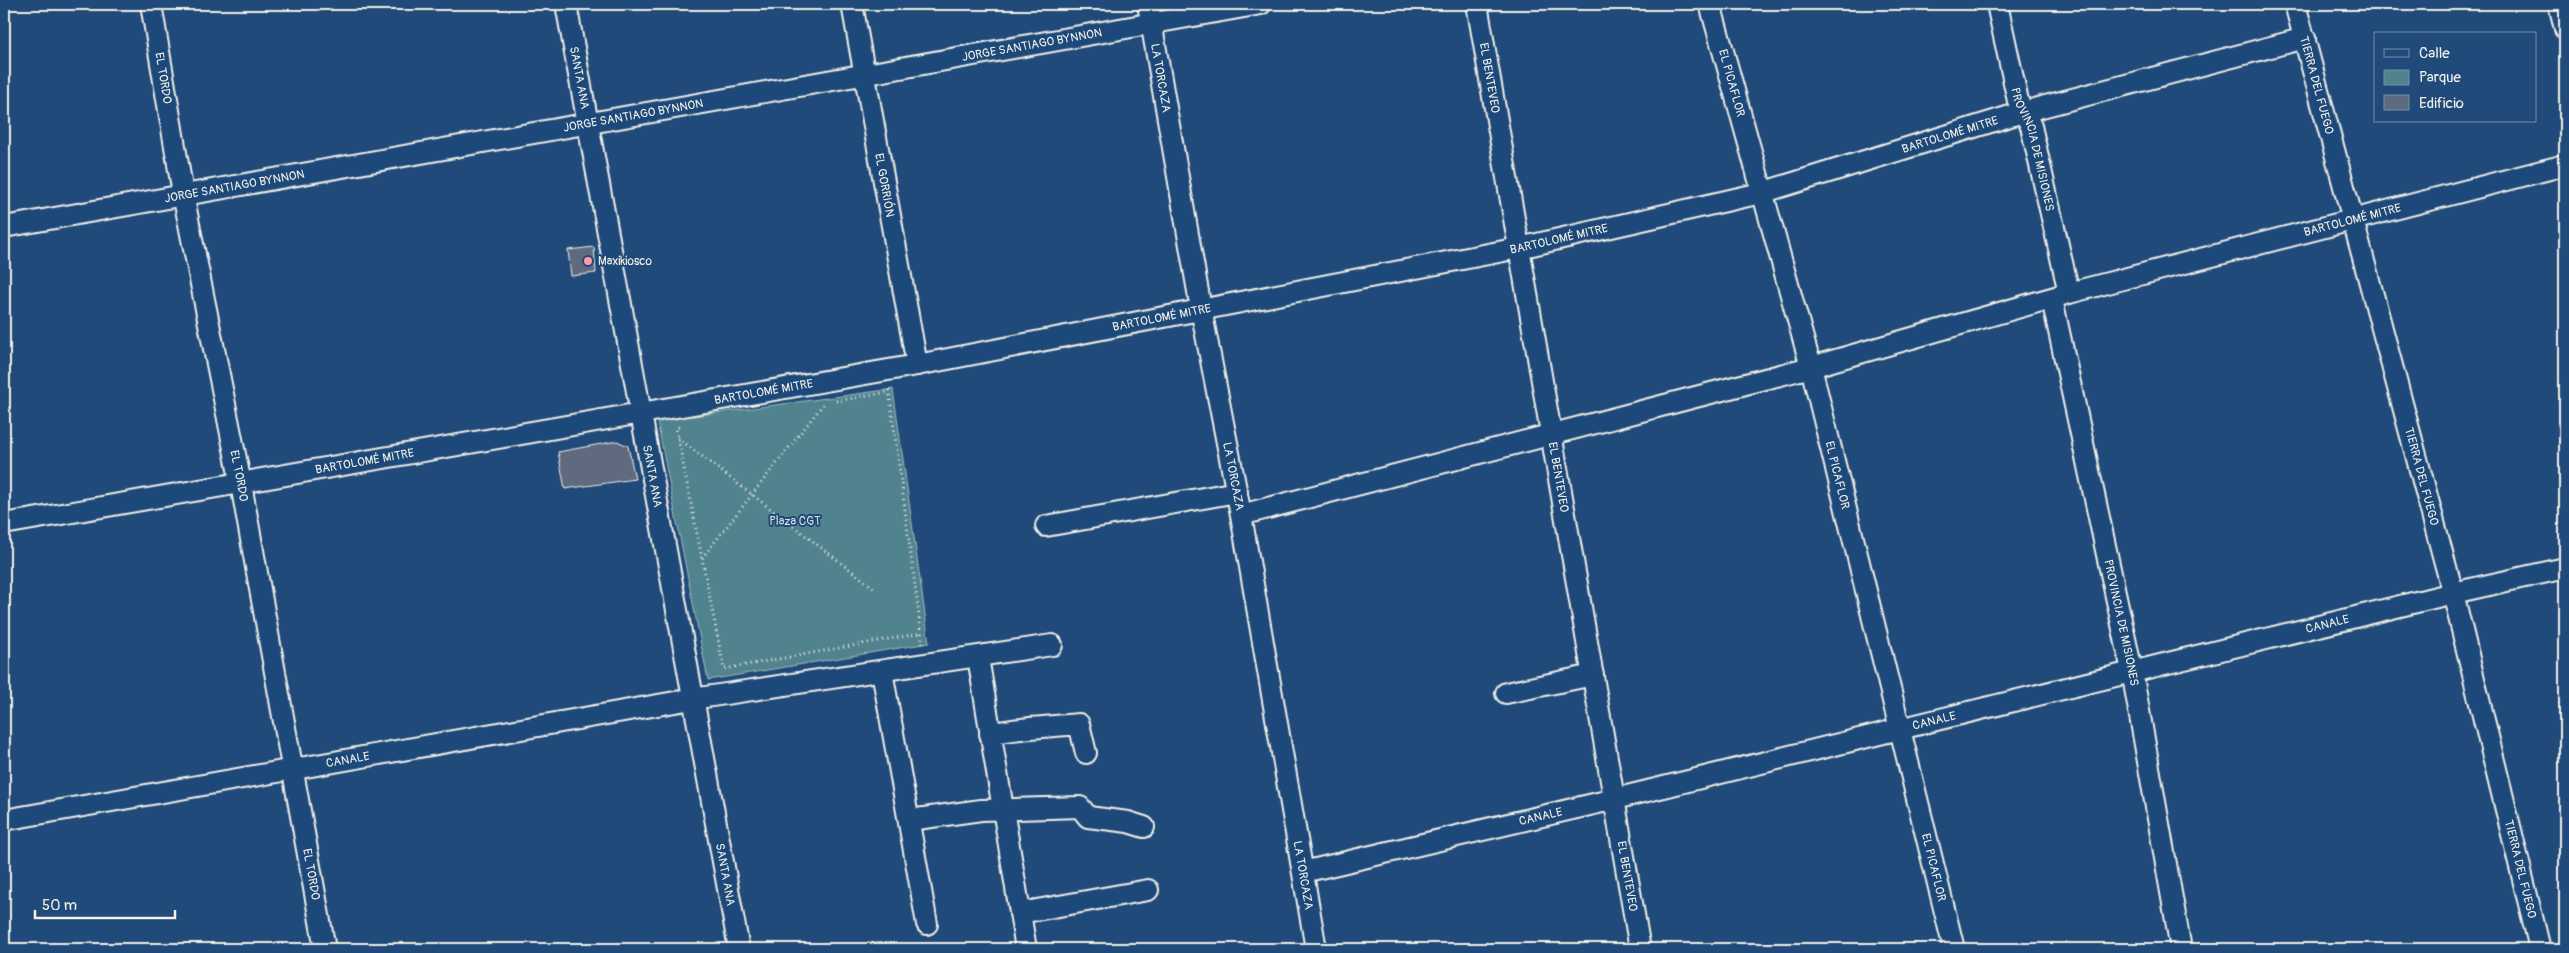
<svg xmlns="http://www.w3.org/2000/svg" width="2569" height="953" font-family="Pangolin,sans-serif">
	<rect width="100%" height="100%" fill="#1f4a7a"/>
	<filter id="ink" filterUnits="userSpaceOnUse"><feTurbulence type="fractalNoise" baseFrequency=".02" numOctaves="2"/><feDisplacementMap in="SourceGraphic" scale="10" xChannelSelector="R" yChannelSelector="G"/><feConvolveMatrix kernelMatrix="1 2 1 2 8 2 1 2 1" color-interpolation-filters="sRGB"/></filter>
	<g filter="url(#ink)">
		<polygon fill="#51838e" stroke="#a2babb" points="893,389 929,643 708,680 657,421"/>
		<g fill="#5e6b7e" stroke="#f4f1e8">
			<polygon points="594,247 596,273 571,276 568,250"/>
			<polygon points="617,441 628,446 635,479 565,489 558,452"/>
		</g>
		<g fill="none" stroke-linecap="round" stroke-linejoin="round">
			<defs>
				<g id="minor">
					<path id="s1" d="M151,4l32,190 58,290 84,465"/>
					<path id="s2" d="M566,4l173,945"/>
					<path id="s3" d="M852,4l65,361"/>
					<path id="s4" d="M1148,4l53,305 40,206 75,434"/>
					<path id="s5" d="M1477,4l163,945"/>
					<path id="s6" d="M1710,4l101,363 143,582"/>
					<path id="s7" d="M1997,4l21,97 13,25 38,167"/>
					<path id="s8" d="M2295,4l158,589 87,356"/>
					<polyline points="2559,4 2565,29"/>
					<path id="s9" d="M4,227l1257,-223"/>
					<path id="s10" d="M2052,299l80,372 49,278"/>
					<path id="s11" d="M1241,515l570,-148 258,-74 496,-128"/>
					<path id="s12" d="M4,524l913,-159 602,-117 242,-55 262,-81 282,-74"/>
					<polyline points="1046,526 1237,492"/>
					<polyline points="978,657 1026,949"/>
					<polyline points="882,671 927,924"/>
					<polyline points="1506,693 1593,675"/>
					<path d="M990,734c29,-7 60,-7 89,-10l7,29"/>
					<path id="s13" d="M4,820l688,-121 360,-54"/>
					<polyline points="910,820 981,810 1080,807 1088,817 1128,822 1144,827"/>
					<path id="s14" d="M1303,872l312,-73 838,-206 112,-25"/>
					<polyline points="1020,913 1148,890"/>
				</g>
			</defs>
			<use href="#minor" stroke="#f4f1e8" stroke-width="24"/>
			<g stroke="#f4f1e8" stroke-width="3" stroke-dasharray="1 4" stroke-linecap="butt">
				<polyline points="889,390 923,646"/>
				<polyline points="836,401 889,392"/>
				<polyline points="679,427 676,428 724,669 922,633"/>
				<polyline points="678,438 874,588"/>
				<polyline points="702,558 825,402"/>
			</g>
			<use href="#minor" stroke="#1f4a7a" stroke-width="20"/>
		</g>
	</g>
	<circle fill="#ff9aa2" stroke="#1f4a7a" stroke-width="2" cx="588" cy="261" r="5"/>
	<g text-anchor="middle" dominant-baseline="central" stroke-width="4" stroke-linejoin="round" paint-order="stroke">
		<g font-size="12" fill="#f4f1e8" stroke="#1f4a7a">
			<text stroke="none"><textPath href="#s9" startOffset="1044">JORGE SANTIAGO BYNNON</textPath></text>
			<text stroke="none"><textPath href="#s5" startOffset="75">EL BENTEVEO</textPath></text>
			<text stroke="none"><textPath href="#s1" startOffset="75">EL TORDO</textPath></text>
			<text stroke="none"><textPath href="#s2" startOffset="75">SANTA ANA</textPath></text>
			<text stroke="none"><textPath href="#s4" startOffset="75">LA TORCAZA</textPath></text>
			<text stroke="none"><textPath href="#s6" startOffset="82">EL PICAFLOR</textPath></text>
			<text stroke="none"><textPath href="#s8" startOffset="84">TIERRA DEL FUEGO</textPath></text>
			<text stroke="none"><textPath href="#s9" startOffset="639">JORGE SANTIAGO BYNNON</textPath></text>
			<text stroke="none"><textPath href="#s12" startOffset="1986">BARTOLOMÉ MITRE</textPath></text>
			<text stroke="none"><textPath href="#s7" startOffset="150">PROVINCIA DE MISIONES</textPath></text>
			<text stroke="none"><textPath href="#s3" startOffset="184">EL GORRIÓN</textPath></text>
			<text stroke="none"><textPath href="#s9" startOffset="234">JORGE SANTIAGO BYNNON</textPath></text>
			<text stroke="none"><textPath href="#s11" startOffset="1150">BARTOLOMÉ MITRE</textPath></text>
			<text stroke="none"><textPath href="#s12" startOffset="1581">BARTOLOMÉ MITRE</textPath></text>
			<text stroke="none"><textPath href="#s12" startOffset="1176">BARTOLOMÉ MITRE</textPath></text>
			<text stroke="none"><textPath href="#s12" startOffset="771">BARTOLOMÉ MITRE</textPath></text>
			<text stroke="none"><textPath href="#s12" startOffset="366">BARTOLOMÉ MITRE</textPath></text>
			<text stroke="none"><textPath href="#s6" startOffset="488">EL PICAFLOR</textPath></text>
			<text stroke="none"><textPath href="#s1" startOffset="480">EL TORDO</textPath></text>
			<text stroke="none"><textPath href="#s4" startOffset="480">LA TORCAZA</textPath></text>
			<text stroke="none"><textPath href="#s8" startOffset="489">TIERRA DEL FUEGO</textPath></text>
			<text stroke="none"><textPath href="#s2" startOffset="480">SANTA ANA</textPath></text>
			<text stroke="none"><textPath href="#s5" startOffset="480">EL BENTEVEO</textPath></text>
			<text stroke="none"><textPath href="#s10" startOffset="331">PROVINCIA DE MISIONES</textPath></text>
			<text stroke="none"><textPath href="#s14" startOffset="1054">CANALE</textPath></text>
			<text stroke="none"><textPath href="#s14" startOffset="649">CANALE</textPath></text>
			<text stroke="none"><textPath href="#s13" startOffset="349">CANALE</textPath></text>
			<text stroke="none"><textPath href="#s14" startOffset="244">CANALE</textPath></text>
			<text stroke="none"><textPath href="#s6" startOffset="892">EL PICAFLOR</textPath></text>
			<text stroke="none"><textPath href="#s8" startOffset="894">TIERRA DEL FUEGO</textPath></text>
			<text stroke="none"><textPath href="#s1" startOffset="885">EL TORDO</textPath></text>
			<text stroke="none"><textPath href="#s2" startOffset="885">SANTA ANA</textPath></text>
			<text stroke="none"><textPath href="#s4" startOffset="885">LA TORCAZA</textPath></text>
			<text stroke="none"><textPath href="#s5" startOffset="885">EL BENTEVEO</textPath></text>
		</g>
		<g font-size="12" fill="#f4f1e8" stroke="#1f4a7a" text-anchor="start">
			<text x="598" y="261">Maxikiosco</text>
		</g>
		<g font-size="12" fill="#dce0da" stroke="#1f4a7a">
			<text x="795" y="521">Plaza CGT</text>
		</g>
	</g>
	<rect width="2569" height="953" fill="none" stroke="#1f4a7a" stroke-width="20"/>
	<rect x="10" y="10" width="2549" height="933" fill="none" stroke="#f4f1e8" stroke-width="2" filter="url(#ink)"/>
	<rect x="2374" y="32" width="162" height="90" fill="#1f4a7a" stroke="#748da6"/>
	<rect x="2384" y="49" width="25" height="8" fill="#1f4a7a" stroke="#748da6"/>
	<text x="2419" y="58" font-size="15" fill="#f4f1e8">Calle</text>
	<rect x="2384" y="70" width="25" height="15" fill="#51838e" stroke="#748da6"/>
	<text x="2419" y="82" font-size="15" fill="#f4f1e8">Parque</text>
	<rect x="2384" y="95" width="25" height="15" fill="#5e6b7e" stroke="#748da6"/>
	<text x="2419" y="108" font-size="15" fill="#f4f1e8">Edificio</text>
	<path d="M35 910v8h140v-8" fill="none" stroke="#f4f1e8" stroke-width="2.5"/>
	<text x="42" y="910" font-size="15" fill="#f4f1e8" stroke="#1f4a7a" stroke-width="4" paint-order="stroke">50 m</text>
</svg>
